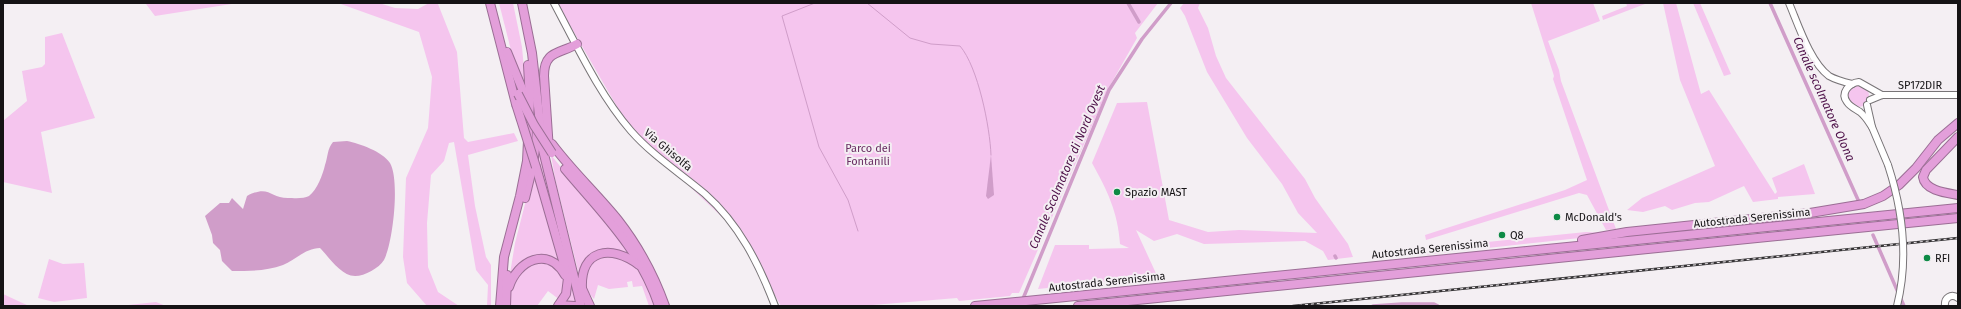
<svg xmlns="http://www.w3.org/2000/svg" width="1961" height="309" font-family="'Fira Sans',sans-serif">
	<rect width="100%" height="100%" fill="#f4eff3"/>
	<g fill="#f5c5ee">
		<polygon points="135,3 238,3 155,16 146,4"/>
		<polygon points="338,3 379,3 395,8 418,9 429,3 438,4 457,52 464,138 468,142 514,133 518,141 468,155 475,206 486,257 491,265 491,306 487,306 488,285 476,270 454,142 449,143 444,161 431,175 427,223 428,267 438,292 459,306 427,306 407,283 403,257 406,178 428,128 432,77 419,32"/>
		<polygon points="499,3 513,3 522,47 526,90 515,66"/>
		<polygon points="557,3 1158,3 1135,33 1137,38 1108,89 1019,293 1012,293 1010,296 959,301 957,298 861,306 781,306 741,235 631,131"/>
		<path d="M1184,3h16l-2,5 10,20 8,28 10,22 79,101 10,19 33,46 5,13 -25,3 -5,-9 -18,-10 -101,3 -27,-10 -23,7 -18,-11 24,52 -26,2 -1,-5 -95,10 17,-44h34v4l40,-1 -9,-4c-2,-32 -13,-54 -28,-81l25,-60 30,-1 22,118 39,12 31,-2 78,3 -19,-20 -16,-29 -35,-46 -40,-66 -22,-56 -5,-8z"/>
		<polygon points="1531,3 1593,3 1600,21 1548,41 1559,70 1561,81 1616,229 1606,230 1587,195 1579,193 1426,240 1425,235 1565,190 1587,180 1553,79 1554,76"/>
		<polygon points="1626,3 1645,4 1603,20 1602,16 1627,6"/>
		<polygon points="1663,3 1676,3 1701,94 1709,90 1775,194 1777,192 1772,178 1804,164 1815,194 1778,197 1778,199 1753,202 1744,186 1709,202 1695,203 1672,210 1665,206 1643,212 1627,210 1642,198 1715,166 1680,80"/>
		<polygon points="1693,3 1700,3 1731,74 1724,76"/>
		<polygon points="62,33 95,118 41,132 52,193 3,182 3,121 27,101 22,71 42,67 45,64 45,37"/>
		<circle cx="1858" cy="96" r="11"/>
		<polygon points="538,145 579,305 565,301 570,288 536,159"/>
		<polygon points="551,155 636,260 598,253 580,279 555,178"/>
		<polygon points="534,169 564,268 539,257 509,280 515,243"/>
		<polygon points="1586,232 1605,233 1589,237 1424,255 1468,244"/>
		<path d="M622,256l19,15 16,35h-8l-7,-20 -9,1 -1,-6 -5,1 1,5 -19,2 -11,-4 -4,14c-14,-15 -10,-26 3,-41z"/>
		<polygon points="49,259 63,264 84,263 87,298 54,302 38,298"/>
		<path d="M538,261l13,2 13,15 1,4 -5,18 -12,-9 -11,15h-29c3,-26 8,-32 30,-45z"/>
		<polygon points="3,294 29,306 3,306"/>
		<polygon points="156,302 166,306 119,306"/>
	</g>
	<g fill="#d09dc9">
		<path d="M347,141c13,3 35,10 43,22 10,17 3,80 -6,97 -5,8 -19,16 -29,16 -14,0 -26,-19 -35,-28 -14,0 -25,12 -37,17 -16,6 -34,6 -51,6l-10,-10 -2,-11 -7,-7 -1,-8 -7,-19 15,-13h9l3,-5 11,11 4,-13c22,-12 23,2 41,2 6,0 16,1 21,-2 8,-6 14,-22 16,-31 3,-8 2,-16 8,-23z"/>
		<polygon points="991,155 994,195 988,199 986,196"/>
	</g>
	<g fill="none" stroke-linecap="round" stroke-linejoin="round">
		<g stroke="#d09dc9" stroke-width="1">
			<polyline points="815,3 782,16 819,147 848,200 858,231"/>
			<path d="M867,3l43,35 21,6 29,2c18,21 30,81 31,109"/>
		</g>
		<g stroke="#d09dc9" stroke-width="3.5">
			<polyline points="1128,3 1139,22"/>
			<polyline points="1770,3 1859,202"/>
			<polyline points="1873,235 1904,306"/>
			<polyline points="1335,256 1336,258"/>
			<polyline points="1020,306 1109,90 1142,39 1171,3"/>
			<polyline points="1373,306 1402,304 1434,304 1438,306"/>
		</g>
		<defs>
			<g id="secondary">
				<path d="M554,3c23,43 45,91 77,128 21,24 49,42 74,63 34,30 54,70 70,112"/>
				<path d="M1789,3c9,21 21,59 40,73 7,4 15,6 23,8"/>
				<polyline points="1870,100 1882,95 1958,95"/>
				<polyline points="1867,105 1872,127 1888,165"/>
				<path d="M1872,127c-4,-6 -7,-11 -12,-15 -4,-3 -10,-5 -13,-10 -7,-9 2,-19 12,-20l23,13"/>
				<path d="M1945,306c-1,-8 6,-13 13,-8"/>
			</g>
			<g id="highway">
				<polyline points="490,3 516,104"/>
				<polyline points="522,3 532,53 543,150 581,306"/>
				<polyline points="507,52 525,96"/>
				<path d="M1958,137l-32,33 -3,7c2,14 24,16 35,18"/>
				<path d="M552,144c20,27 45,50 66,76 21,27 36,55 47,86"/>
				<path d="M549,150l-5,-74c0,-26 16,-22 33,-32"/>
				<polyline points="536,167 568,278 566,294 558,306"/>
				<path d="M565,169c37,44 75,80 94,137"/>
				<polyline points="525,198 533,165 537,133"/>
				<polyline points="1582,240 1627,232 1810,213 1864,204 1883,196 1899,185 1916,168 1938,140 1958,123"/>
				<polyline points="579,282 590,306"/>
				<path d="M509,287c8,-26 39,-42 56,-12"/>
				<path d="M582,289c-2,-40 29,-45 57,-24"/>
				<polyline points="559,305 575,306"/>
				<polyline points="500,306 504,257 520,196 527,161 530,100 528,65"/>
				<polyline points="506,306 507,275"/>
				<polyline points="975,306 1958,208"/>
				<polyline points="1078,306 1958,218"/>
			</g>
		</defs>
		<use href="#secondary" stroke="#787477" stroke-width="8"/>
		<use href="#highway" stroke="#9b6e95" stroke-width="10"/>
		<use href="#secondary" stroke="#fff" stroke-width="6"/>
		<use href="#highway" stroke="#e39fda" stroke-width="8"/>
		<defs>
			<polyline id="rail" points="1293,306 1958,238"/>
		</defs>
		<use href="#rail" stroke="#353335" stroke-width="2.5"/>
		<use href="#rail" stroke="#f4eff3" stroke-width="1" stroke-dasharray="3" stroke-linecap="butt"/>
		<defs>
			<path id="secondary-bridge" d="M1888,165c15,46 21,93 9,141"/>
			<g id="highway-bridge">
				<polyline points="518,94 534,125 552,153"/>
				<polyline points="516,104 536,167"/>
			</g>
		</defs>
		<use href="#secondary-bridge" stroke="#787477" stroke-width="8" stroke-linecap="butt"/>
		<use href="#highway-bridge" stroke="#9b6e95" stroke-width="10" stroke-linecap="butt"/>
		<use href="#secondary-bridge" stroke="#fff" stroke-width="6"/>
		<use href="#highway-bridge" stroke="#e39fda" stroke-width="8"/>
	</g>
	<g fill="#0d8a45" stroke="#f4eff3" stroke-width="1.5">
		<circle cx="1117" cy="192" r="4"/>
		<circle cx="1557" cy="217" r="4"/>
		<circle cx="1502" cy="235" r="4"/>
		<circle cx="1927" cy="258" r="4"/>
	</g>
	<g text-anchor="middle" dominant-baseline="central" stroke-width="4" stroke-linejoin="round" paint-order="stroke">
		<g font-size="11" fill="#151315" stroke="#f4eff3">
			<text x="1920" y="85">SP172DIR</text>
			<text transform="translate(668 150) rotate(40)">Via Ghisolfa</text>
			<text transform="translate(1752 218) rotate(-6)">Autostrada Serenissima</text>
			<text transform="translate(1430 249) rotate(-6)">Autostrada Serenissima</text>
			<text transform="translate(1107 282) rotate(-6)">Autostrada Serenissima</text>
		</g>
		<g font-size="11" fill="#692c62" stroke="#f4eff3">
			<text x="868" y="148">Parco dei<tspan x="868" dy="13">Fontanili</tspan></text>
		</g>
		<g font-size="11" fill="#151315" stroke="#f4eff3" text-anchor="start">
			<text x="1125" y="192">Spazio MAST</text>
			<text x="1565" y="217">McDonald's</text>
			<text x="1510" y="235">Q8</text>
			<text x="1935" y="258">RFI</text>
		</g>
		<g font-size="12" font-style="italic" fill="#4e1149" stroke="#f4eff3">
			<text transform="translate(1824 99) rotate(66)">Canale scolmatore Olona</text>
			<text transform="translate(1067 167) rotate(-67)">Canale Scolmatore di Nord Ovest</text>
		</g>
	</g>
	<rect width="1961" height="309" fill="none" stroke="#151315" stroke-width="8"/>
</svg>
